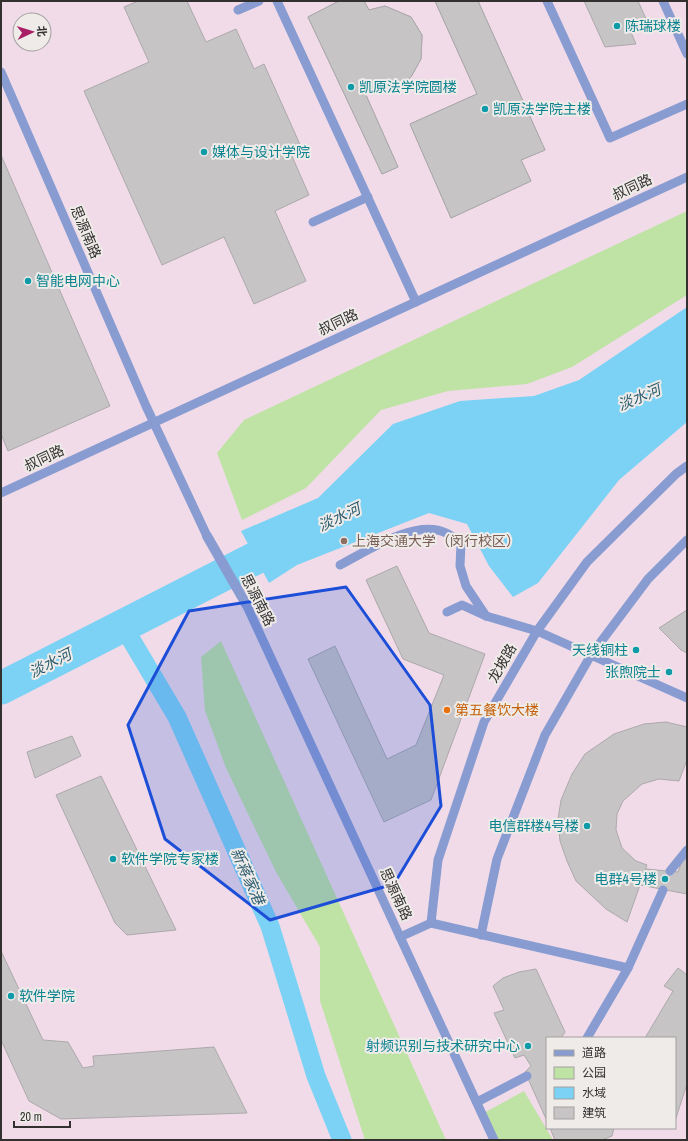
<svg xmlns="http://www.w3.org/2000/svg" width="688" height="1141" font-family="'Archivo Narrow','Noto Sans SC',sans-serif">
	<rect width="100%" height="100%" fill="#eeebe9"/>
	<path fill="#f1dbe8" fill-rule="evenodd" d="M1,1h686v1139h-686zM20,20h24v24h-24zM547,1038h128v90h-128z"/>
	<g fill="#bee3a4">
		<polygon points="687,211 687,295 572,367 527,384 448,391 381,410 306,488 242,520 217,453 244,420"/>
		<polygon points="221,641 446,1140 365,1140 320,1001 320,947 276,872 226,768 205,711 201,657"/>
		<polygon points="524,1091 553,1140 494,1140 482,1114"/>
	</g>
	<polygon fill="#7cd2f4" points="687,307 687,422 619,480 538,583 513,597 489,566 467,524 429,513 297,565 269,583 241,531 318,498 393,424 460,401 534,396 579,380"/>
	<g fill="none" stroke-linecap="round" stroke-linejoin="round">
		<polyline stroke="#7cd2f4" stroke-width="19" points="123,626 177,717 270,926 316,1076 342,1140"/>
		<polyline stroke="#7cd2f4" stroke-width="33" points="1,688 295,538"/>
	</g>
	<g fill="#c6c4c5" stroke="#aca9ab">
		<polygon points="138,1 187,1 206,42 236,29 254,69 264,64 302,149 291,154 309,195 275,211 306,281 254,304 224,237 162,265 84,91 149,62 124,7"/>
		<polygon points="339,1 364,1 369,10 385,6 411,17 422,35 421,59 411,77 401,85 373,88 361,84 398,167 382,174 308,17"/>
		<polygon points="339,1 364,1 369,10 385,6 411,17 422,35 421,59 411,77 401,85 373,88 361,84 398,167 382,174 308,17"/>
		<polygon points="435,1 478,1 545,150 521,160 531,181 451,218 410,124 477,94"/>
		<polygon points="435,1 478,1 545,150 521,160 531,181 451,218 410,124 477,94"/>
		<polygon points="584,1 638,1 648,23 630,30 636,44 605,47"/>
		<polygon points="1,155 110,406 8,451 1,434"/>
		<polygon points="397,566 429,633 485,654 431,800 384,822 308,659 335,646 387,759 416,745 444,675 403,659 366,580"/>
		<polygon points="687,610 687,653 681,650 659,628"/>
		<polygon points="666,722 687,727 687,760 679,781 659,779 642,784 623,801 617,814 616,830 622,848 636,861 647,865 627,922 606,909 576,881 567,861 560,841 558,819 561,800 572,774 585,754 614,734 644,724"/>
		<polygon points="72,736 81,756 35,778 27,752"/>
		<polygon points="101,776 176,930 127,935 115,923 56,795"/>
		<polygon points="683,858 687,859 687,894 640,885 646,869 678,872"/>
		<polygon points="1,951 43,1040 68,1042 83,1068 94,1066 93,1056 214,1047 247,1113 61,1119 29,1101 1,1040"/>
		<polygon points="678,968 687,975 687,1084 675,1121 675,1038 645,1038 673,991 664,986"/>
		<polygon points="536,969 565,1032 561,1038 547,1038 547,1121 525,1072 531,1066 524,1055 515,1058 494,1013 504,1010 493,986 503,978 519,972"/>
		<polygon points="550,1128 614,1128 612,1136 602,1140 555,1140"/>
	</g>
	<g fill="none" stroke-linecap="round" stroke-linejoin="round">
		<g stroke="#899cd1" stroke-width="9">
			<polyline points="277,1 416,302"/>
			<polyline points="547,1 610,138 687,104"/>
			<polyline points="663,1 687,54"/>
			<polyline points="238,10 259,1"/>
			<polyline points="1,72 146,406 207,536"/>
			<polyline points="313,222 368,197"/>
			<polyline points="1,493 687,177"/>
			<path d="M340,565c27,-14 76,-47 106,-32 5,2 10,7 15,11l-1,22 6,20 20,30"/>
			<polyline points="246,604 494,1140"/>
			<polyline points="447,612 462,605 486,616 537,631 687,698"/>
			<polyline points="670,871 687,850"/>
			<polyline points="431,923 438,860 484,722 537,631 587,562 676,474 687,466"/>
			<polyline points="481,935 497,859 545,735 591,655 648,579 687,540"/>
			<polyline points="400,937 431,923 628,968"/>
			<polyline points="587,1038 628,968 663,890"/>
			<polyline points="477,1102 527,1076"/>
		</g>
		<polyline stroke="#899cd1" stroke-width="10" points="207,536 246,604"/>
	</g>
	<path fill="#1d4ed8" fill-opacity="0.2" stroke="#1d4ed8" stroke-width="3" stroke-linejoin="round" d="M346,587l84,118 11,101 -47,78 -124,36 -105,-81 -37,-114 61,-114z"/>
	<g fill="#0f9aa8" stroke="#eeebe9" stroke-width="1.5">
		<circle cx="617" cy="26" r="4"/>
		<circle cx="351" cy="87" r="4"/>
		<circle cx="485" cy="109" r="4"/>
		<circle cx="204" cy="152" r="4"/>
		<circle cx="28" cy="281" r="4"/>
		<circle cx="636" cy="650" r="4"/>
		<circle cx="669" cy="672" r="4"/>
		<circle cx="587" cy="826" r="4"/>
		<circle cx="113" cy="859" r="4"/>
		<circle cx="665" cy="879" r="4"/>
		<circle cx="11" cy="996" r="4"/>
		<circle cx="528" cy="1046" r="4"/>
	</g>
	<circle fill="#8d6e63" stroke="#eeebe9" stroke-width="1.5" cx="344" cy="541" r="4"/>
	<circle fill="#e8710a" stroke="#eeebe9" stroke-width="1.5" cx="447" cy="710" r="4"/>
	<g text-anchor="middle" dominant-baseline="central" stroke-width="4" stroke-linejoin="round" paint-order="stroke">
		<g font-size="14" fill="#0d838f" stroke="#eeebe9" text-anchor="start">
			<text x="625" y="26">陈瑞球楼</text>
			<text x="359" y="87">凯原法学院圆楼</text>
			<text x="493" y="109">凯原法学院主楼</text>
			<text x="212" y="152">媒体与设计学院</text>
			<text x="36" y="281">智能电网中心</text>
			<text x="628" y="650" text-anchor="end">天线铜柱</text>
			<text x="661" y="672" text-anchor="end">张煦院士</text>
			<text x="579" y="826" text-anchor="end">电信群楼4号楼</text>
			<text x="121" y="859">软件学院专家楼</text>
			<text x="657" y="879" text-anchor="end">电群4号楼</text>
			<text x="19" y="996">软件学院</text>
			<text x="520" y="1046" text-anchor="end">射频识别与技术研究中心</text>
		</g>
		<g font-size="14" fill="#323130" stroke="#eeebe9">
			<text transform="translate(632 187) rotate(-25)">叔同路</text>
			<text transform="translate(86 232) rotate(67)">思源南路</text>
			<text transform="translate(338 322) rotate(-25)">叔同路</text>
			<text transform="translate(44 458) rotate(-25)">叔同路</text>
			<text transform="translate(258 600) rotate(63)">思源南路</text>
			<text transform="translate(502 663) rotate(-60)">龙坡路</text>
			<text transform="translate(396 894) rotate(65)">思源南路</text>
		</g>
		<g font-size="14" fill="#785e54" stroke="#eeebe9" text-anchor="start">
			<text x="352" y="541">上海交通大学（闵行校区）</text>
		</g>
		<g font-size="14" fill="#c56008" stroke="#eeebe9" text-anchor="start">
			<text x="455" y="710">第五餐饮大楼</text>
		</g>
		<g font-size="15" font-style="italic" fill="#2d5d6f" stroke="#eeebe9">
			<text transform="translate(639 397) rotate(-23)">淡水河</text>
			<text transform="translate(339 517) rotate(-25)">淡水河</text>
			<text transform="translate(50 663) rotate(-27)">淡水河</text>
			<text transform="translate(248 876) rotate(66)">新蒋家港</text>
		</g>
	</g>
	<rect width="688" height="1141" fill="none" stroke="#323130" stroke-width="4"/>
	<rect x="546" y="1037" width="130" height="92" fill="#eeebe9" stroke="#a3a19f"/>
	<rect x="554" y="1050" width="20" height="6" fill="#899cd1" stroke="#a3a19f"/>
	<text x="582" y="1057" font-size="12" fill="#323130">道路</text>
	<rect x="554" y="1067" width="20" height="12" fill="#bee3a4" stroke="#a3a19f"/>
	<text x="582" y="1077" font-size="12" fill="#323130">公园</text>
	<rect x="554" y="1087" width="20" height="12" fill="#7cd2f4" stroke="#a3a19f"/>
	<text x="582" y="1097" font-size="12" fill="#323130">水域</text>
	<rect x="554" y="1107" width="20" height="12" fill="#c6c4c5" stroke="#a3a19f"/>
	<text x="582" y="1117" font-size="12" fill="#323130">建筑</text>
	<g transform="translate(32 32) rotate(86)"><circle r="19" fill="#eeebe9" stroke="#a3a19f"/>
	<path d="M0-3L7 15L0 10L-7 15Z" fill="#a81f65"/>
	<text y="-6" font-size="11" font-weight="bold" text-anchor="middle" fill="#323130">北</text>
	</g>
	<path d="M14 1121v6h56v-6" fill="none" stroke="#323130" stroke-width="2"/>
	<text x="20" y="1121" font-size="12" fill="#323130" stroke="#eeebe9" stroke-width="3" paint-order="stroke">20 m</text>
</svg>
